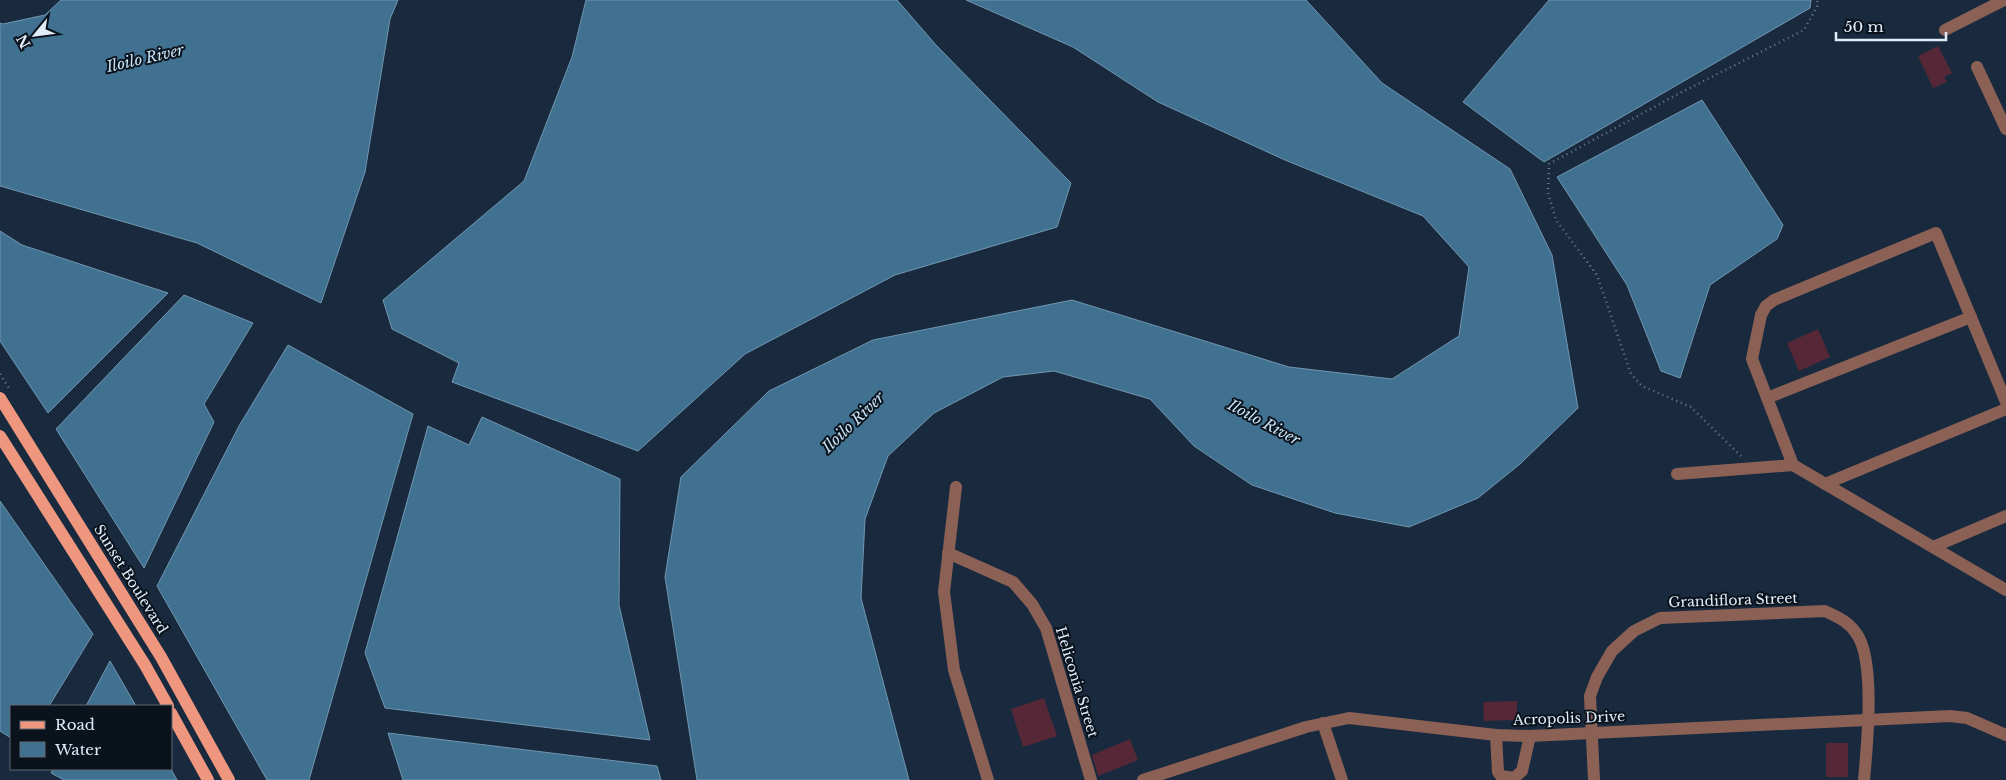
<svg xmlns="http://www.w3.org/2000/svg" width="2006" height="780" font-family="'Libre Baskerville',serif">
	<rect width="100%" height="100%" fill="#192a3f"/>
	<g fill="#417190" stroke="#7196b0">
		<polygon points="61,0 398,0 390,19 365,172 321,303 197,243 0,186 0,23 3,24 45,15"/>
		<polygon points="586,0 897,0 936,45 1071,183 1057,227 895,275 745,354 638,451 452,382 459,363 392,329 383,300 524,181 572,57"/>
		<polygon points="966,0 1306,0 1382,83 1510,169 1552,255 1578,408 1520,464 1478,498 1409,527 1335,513 1252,485 1194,446 1150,399 1054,371 1003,377 934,413 888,456 865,519 861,598 909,780 697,780 665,577 681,477 769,391 873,340 1072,300 1289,367 1392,379 1459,336 1469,267 1423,216 1285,160 1158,102 1073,47"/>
		<polygon points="1549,0 1811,0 1810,8 1544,162 1463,102"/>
		<polygon points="1702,100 1783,225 1777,239 1710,285 1680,378 1661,371 1627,285 1557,177"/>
		<polygon points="0,231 22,245 168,293 48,413 0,341"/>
		<polygon points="184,295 253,323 204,404 214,422 144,568 56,429"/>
		<polygon points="288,345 413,414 309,780 267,780 157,586 239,426"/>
		<polygon points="482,417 620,479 619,605 650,740 385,708 365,653 428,426 469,445"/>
		<polygon points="0,501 93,634 49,706 11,706 11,738 0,731"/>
		<polygon points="110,661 136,706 86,706"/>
		<polygon points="388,733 657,766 661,780 403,780"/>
		<polygon points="53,769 171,769 177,780 64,780 51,773"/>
	</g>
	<g fill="#552737">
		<polygon points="1938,46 1952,73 1944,77 1947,82 1933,88 1918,56"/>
		<polygon points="1818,329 1830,357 1799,371 1787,343"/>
		<polygon points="1044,698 1057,736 1023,747 1011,709"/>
		<polygon points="1517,701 1517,720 1484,721 1483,702"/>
		<polygon points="1130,739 1138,760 1098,776 1092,755"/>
		<rect x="1826" y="743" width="22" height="34"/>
	</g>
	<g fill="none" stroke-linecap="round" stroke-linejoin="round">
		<g stroke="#6c7b8d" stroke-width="2.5" stroke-dasharray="1 4" stroke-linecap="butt">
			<polyline points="0,374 9,388"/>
			<polyline points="1741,456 1691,407 1642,386 1631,374 1597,275 1556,220 1548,193 1549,164 1680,93 1804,30 1818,5 1817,0"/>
		</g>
		<g stroke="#8b6055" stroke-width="12">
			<polyline points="1945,30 2004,0"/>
			<polyline points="1977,67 2006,129"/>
			<polyline points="1767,398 1971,317"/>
			<polyline points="1793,465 1752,359 1761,315 1766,306 1774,300 1936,233 2006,402"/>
			<polyline points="1677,474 1793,465 2006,590"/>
			<polyline points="1825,484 2006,409"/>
			<polyline points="956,487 944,592 954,670 988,780"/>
			<polyline points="1933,547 2006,516"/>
			<polyline points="948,553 1013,582 1032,604 1046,628 1091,780"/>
			<polyline points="1323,723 1342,780"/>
			<polyline points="1496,735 1498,772 1501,776 1514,778 1522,771 1530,736"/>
			<polyline points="1143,780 1306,727 1349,718 1496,735 1530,736 1950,716 1967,718 2006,735"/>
			<path d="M1594,780l-4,-84 7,-19 15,-26 22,-20 26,-13 165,-7c12,6 23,10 31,22 20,26 11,114 8,147"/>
		</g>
		<g stroke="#ee967e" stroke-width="12">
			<polyline points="0,398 161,657 229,780"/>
			<polyline points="0,436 145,665 168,706"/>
			<polyline points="171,713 208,780"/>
		</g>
	</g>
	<g text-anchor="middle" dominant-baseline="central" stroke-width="4" stroke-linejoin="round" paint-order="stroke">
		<g font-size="14" fill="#e0ecfa" stroke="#0a121b">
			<text transform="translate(131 579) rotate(58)">Sunset Boulevard</text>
			<text transform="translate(1733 600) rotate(-2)">Grandiflora Street</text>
			<text transform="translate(1077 682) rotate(73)">Heliconia Street</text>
			<text transform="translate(1569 718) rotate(-2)">Acropolis Drive</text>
		</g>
		<g font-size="15" font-style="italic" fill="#c8e4f8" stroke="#0a121b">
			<text transform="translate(145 58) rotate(-13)">Iloilo River</text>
			<text transform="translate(853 422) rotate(-44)">Iloilo River</text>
			<text transform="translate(1264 422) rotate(28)">Iloilo River</text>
		</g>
	</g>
	<rect x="10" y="705" width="162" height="65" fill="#0a121b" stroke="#606974"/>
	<rect x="20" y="721" width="25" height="8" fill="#ee967e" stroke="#606974"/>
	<text x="55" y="730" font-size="15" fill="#e0ecfa">Road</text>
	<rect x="20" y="742" width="25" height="15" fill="#417190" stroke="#606974"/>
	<text x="55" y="755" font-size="15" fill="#e0ecfa">Water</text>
	<g transform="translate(35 35) rotate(241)" stroke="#0a121b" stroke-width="4" paint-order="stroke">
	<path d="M0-4L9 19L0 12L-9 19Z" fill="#e0ecfa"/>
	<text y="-8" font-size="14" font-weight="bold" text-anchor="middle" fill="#e0ecfa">N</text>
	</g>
	<path d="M1836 32v8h110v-8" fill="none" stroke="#e0ecfa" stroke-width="2.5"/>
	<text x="1844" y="32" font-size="15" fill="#e0ecfa" stroke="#0a121b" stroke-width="4" paint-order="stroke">50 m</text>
</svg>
